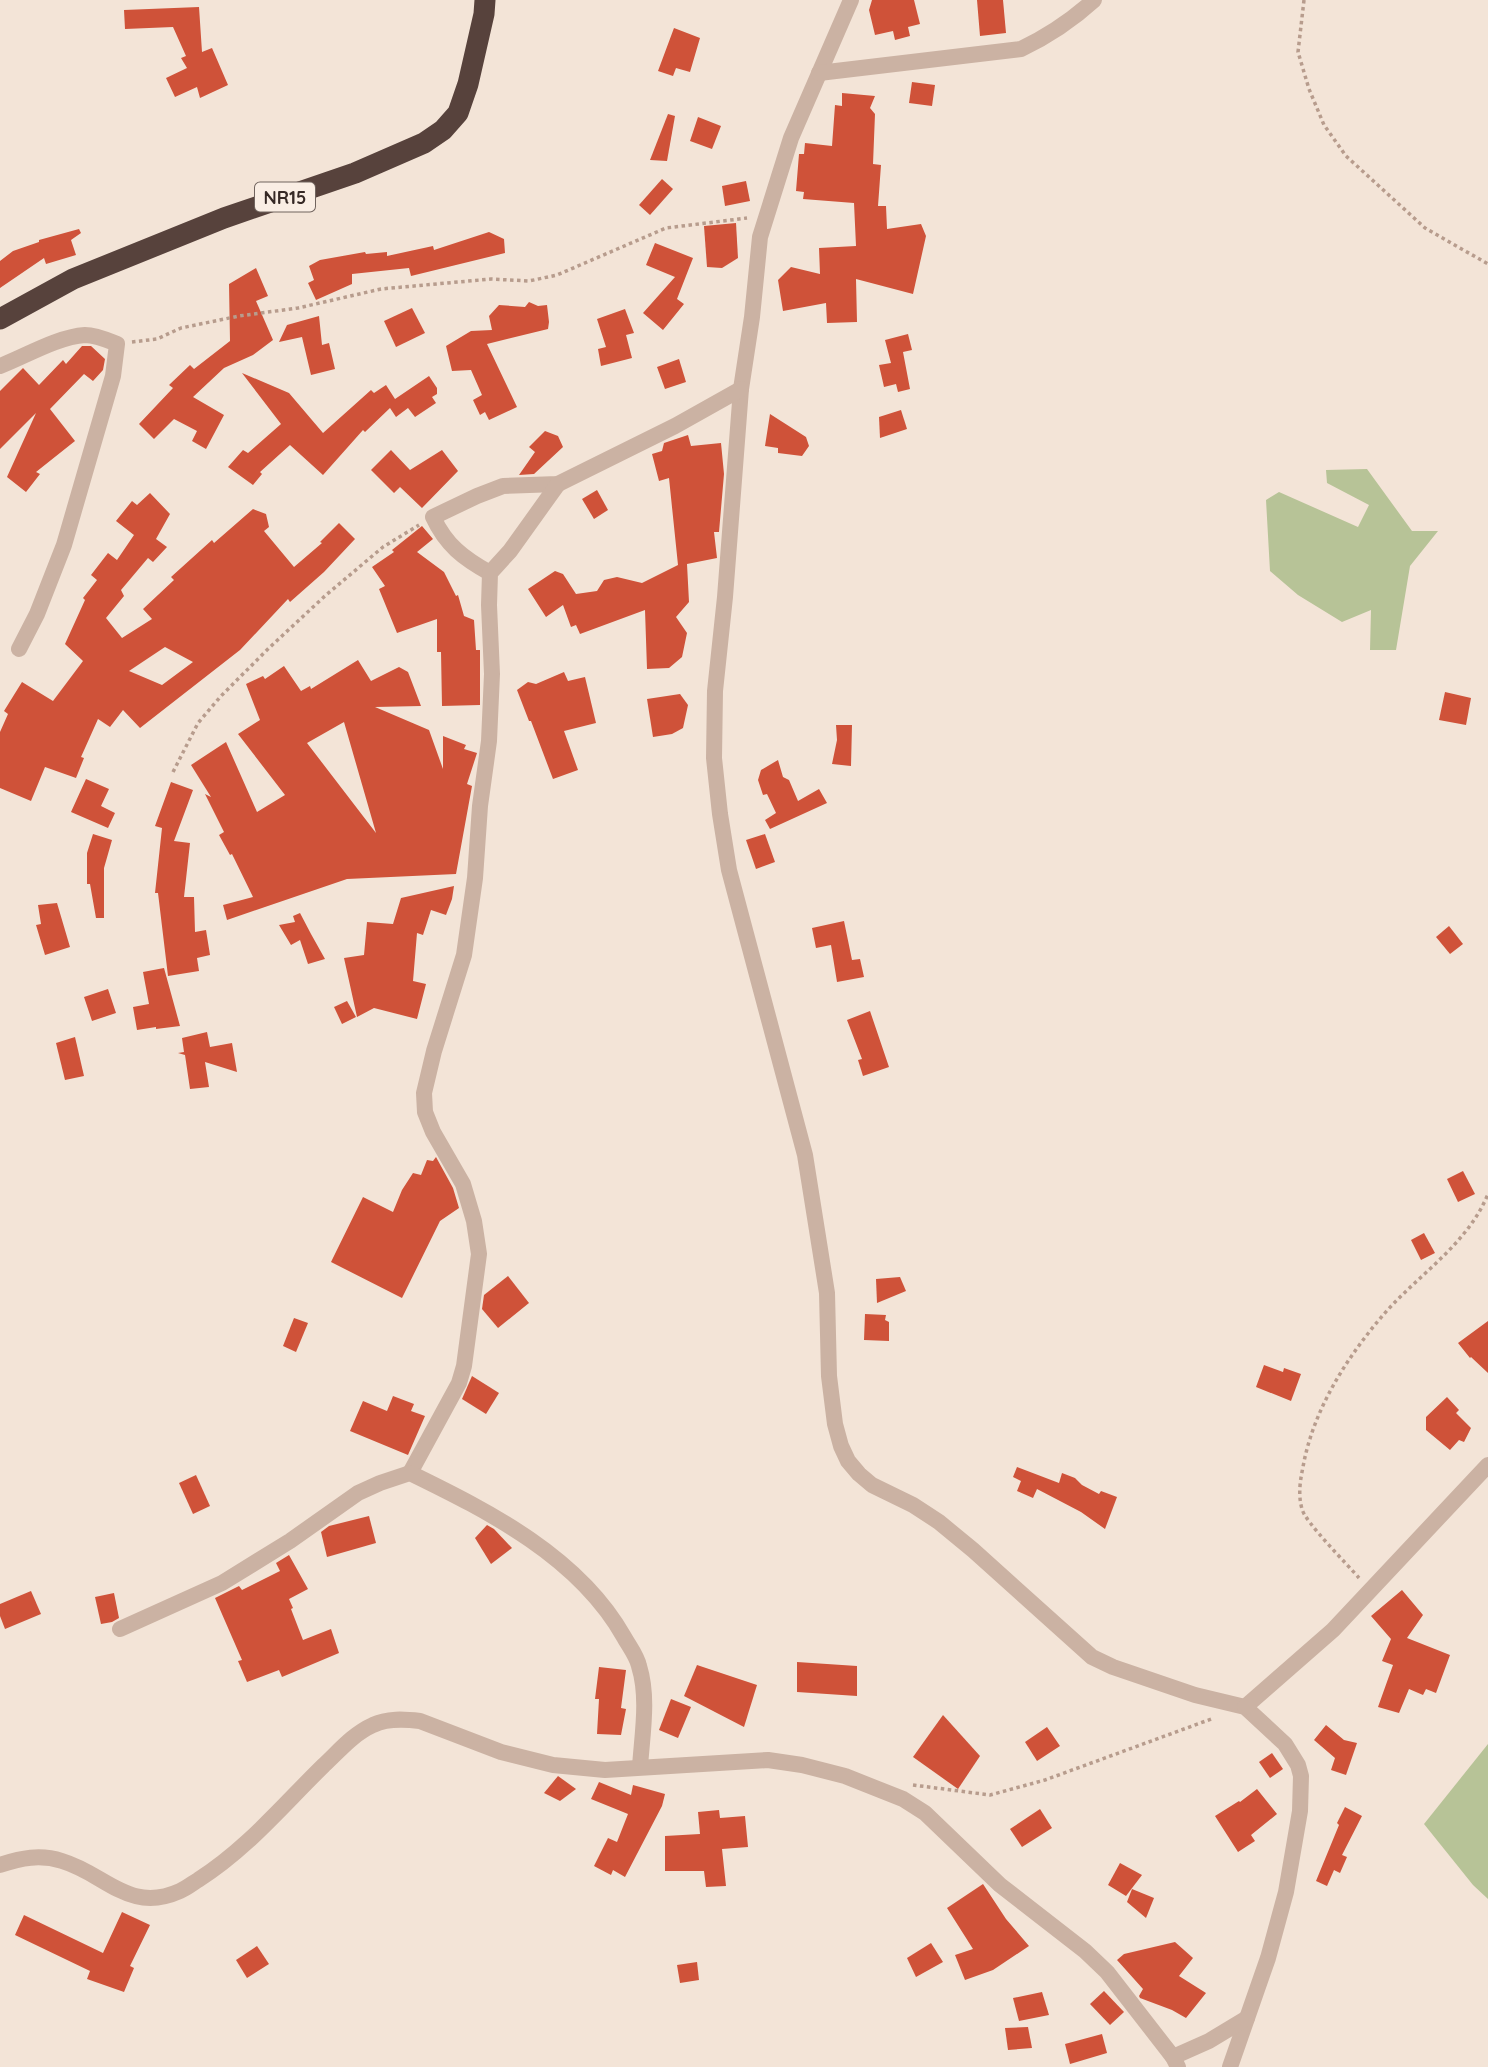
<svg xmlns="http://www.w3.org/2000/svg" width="1488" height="2067" font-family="Quicksand,sans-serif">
	<rect width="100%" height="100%" fill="#f3e4d7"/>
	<g fill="#b7c397">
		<polygon points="1367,469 1412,531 1438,531 1410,566 1396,650 1370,650 1371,610 1342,622 1298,595 1270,571 1266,500 1279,492 1358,527 1369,505 1327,483 1326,470"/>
		<polygon points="1488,1744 1488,1899 1473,1885 1424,1824"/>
	</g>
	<g fill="#cf5239" fill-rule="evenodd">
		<polygon points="872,0 914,0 920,24 908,27 910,36 895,40 893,31 875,35 869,10"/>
		<polygon points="977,0 1003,0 1006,33 980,36"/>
		<polygon points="199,7 202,52 212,48 228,85 200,98 197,87 175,97 166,78 187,68 181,58 186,56 173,27 125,29 124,10"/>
		<polygon points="674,28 700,38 690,72 676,68 673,76 658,71"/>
		<polygon points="912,82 935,85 932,106 909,103"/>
		<polygon points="842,93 875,96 870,108 875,114 873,164 881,165 878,206 886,206 887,229 921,224 926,236 913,294 856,279 857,322 827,323 826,303 783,311 778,280 791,267 820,274 819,248 856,246 854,203 803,199 804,192 796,191 799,154 804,154 805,143 832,146 835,105 842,106"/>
		<polygon points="668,114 675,116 667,161 650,160"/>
		<polygon points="698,117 721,126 712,149 690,141"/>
		<polygon points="662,179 673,189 650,215 639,205"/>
		<polygon points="746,181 750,201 725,206 722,186"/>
		<polygon points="736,223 738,258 722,268 707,267 704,226"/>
		<polygon points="79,229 81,233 71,240 76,255 46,264 44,258 0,288 0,261 13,251 39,242 39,240"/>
		<polygon points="489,232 504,239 505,253 411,276 409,268 352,274 352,284 316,300 308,283 314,280 309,266 320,260 365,252 366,254 387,252 387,256 433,246 434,250"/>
		<polygon points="655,243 693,258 677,299 684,304 663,330 643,313 675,277 646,265"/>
		<polygon points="256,268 268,296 256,301 273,340 253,355 224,368 193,397 224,415 206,449 192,441 197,431 174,419 154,439 139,424 173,388 169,385 190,365 194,369 230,341 229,284"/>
		<polygon points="529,302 538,306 547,305 549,322 548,329 487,344 517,407 489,420 485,412 480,415 473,400 482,395 471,370 452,371 446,346 471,331 492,330 489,316 499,305 525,307"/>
		<polygon points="412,308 425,333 396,347 384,321"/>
		<polygon points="625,309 634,333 626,335 632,358 601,366 598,349 606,347 597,319"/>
		<polygon points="319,316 322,345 329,343 335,369 311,375 302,337 279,342 287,325"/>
		<polygon points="908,334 912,350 903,352 910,389 898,392 896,384 884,387 879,365 891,363 885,340"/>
		<polygon points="82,346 91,346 105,359 103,370 93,381 84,374 50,409 75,441 36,472 40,474 26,492 7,477 36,413 0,449 0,391 23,368 39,385 63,360 66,364"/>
		<polygon points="679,359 686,382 665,389 657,367"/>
		<polygon points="242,373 289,393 323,433 371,390 374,393 386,385 395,399 429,376 437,388 437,394 432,397 436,403 415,417 408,408 396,417 390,408 365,432 363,430 323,475 290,445 260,472 262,474 253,485 228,467 243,450 248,453 281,424"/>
		<polygon points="901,410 907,429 880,438 879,417"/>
		<polygon points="770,414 806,437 809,446 802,456 778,453 778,448 765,446"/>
		<polygon points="545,431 558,436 563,447 534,474 519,475 535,452 529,447"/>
		<polygon points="688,435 691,446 721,443 724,474 719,532 714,532 717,558 687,564 689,602 676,617 687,633 682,657 669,668 647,669 645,610 580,634 576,625 571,627 563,605 546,617 528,589 555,571 563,574 576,594 597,591 604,580 617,577 642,583 678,565 669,478 659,481 652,454 662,451 664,443"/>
		<polygon points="391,450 410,470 442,450 458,471 422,508 400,487 394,493 371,470"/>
		<polygon points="597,490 608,510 594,519 582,499"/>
		<path d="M150,493l20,21 -14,25 11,8 -14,15 -5,-4 -27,32 3,6 -18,22 16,20 30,-19 -9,-10 31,-29 -3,-3 41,-37 2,3 39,-34 13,5 3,13 -5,4 30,36 28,-24 -2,-1 19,-19 16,16 -31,33 -34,30 -2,-3 -48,51 -100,78 -17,-18 -13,17 -12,-8 -17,38 3,1 -8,20 -31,-11 -14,34 -31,-13v-56l8,-18 -4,-3 18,-29 31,19 30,-40 -18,-17 20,-44 -2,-2 14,-18 -6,-5 17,-22 9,7 17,-25 -18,-14 16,-20 5,4zM165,647l28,15 -31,23 -33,-14z"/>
		<polygon points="422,526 433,539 417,552 444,572 456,596 458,595 464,616 474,620 476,650 480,650 480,705 442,706 441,652 437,652 437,619 397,633 379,589 385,586 372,567 394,552 392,550"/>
		<path d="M358,660l13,21 28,-14 9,5 13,34 -46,1 54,23 14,39v-33l23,9 -2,4 13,4 -10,31 5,2 -16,88 -109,5 -120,41 -4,-15 30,-8 -21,-43 -2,1 -11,-20 5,-3 -19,-38 6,3 -20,-32 35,-23 31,70 28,-17 -47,-61 22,-14 -14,-36 17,-8 2,3 19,-13 17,25 9,-5 1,3zM344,722l32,111 -69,-90z"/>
		<polygon points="564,672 568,681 585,677 596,723 564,731 578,770 553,779 531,721 529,721 517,690 528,682 536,684"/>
		<polygon points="1445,692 1471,698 1466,725 1439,720"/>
		<polygon points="680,694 688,705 683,728 672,734 653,737 647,699"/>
		<polygon points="836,725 852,725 851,766 832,764 837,740"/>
		<polygon points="778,760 783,777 789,780 798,801 819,789 827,803 770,829 765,820 776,813 767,794 763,795 758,780 761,770"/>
		<polygon points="86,779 109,789 101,806 115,813 108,828 71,812"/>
		<polygon points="171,782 193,790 174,841 190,843 184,897 194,897 195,932 206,930 210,955 197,958 199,971 168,976 158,893 155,893 162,828 155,826"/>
		<polygon points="93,834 112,840 104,868 104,918 96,918 90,884 87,884 87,853"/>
		<polygon points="765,834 775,862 756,869 746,840"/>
		<polygon points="454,886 452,899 446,915 431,910 423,935 417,933 413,981 426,984 417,1019 374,1008 357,1017 344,958 364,955 367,922 393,924 401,898"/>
		<polygon points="57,903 70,947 45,955 36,925 41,924 38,905"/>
		<polygon points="300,913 311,934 325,959 308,964 300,940 291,945 279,925 295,922 293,916"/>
		<polygon points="844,921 852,960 860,959 864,977 837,982 831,945 816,948 812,928"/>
		<polygon points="1449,926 1463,944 1450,954 1436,937"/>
		<polygon points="164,968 180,1026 156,1029 156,1027 137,1030 133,1007 149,1004 143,972"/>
		<polygon points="108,989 116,1013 92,1021 84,997"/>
		<polygon points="347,1001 356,1017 342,1024 334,1007"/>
		<polygon points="870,1011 889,1067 863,1076 858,1060 862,1059 847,1020"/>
		<polygon points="207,1032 210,1047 232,1043 237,1072 205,1062 209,1087 190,1089 185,1055 178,1053 184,1052 182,1038"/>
		<polygon points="75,1037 84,1076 65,1080 56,1043"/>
		<polygon points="436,1157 453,1188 459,1208 440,1221 402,1298 331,1262 363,1197 393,1212 402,1190 413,1173 421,1175 427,1160 433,1161"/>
		<polygon points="1463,1171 1475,1194 1458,1202 1447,1179"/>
		<polygon points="1424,1233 1435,1253 1421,1260 1411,1240"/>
		<polygon points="508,1276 529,1303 498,1328 482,1309 484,1295"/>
		<polygon points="900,1277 906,1291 877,1303 876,1279"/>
		<polygon points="865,1314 886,1315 885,1320 889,1322 889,1341 864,1340"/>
		<polygon points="294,1318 308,1323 296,1352 283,1346"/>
		<polygon points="1488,1321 1488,1373 1471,1357 1470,1358 1458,1343"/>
		<polygon points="1264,1365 1283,1372 1284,1368 1301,1374 1291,1401 1256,1387"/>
		<polygon points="472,1376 499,1393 486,1414 462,1399"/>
		<polygon points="393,1396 414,1404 411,1411 425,1416 408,1455 350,1431 363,1401 387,1411"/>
		<polygon points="1447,1397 1459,1410 1456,1413 1471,1428 1464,1442 1459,1440 1450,1450 1426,1430 1426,1417"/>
		<polygon points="1017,1467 1059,1483 1062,1473 1075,1478 1082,1485 1099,1494 1101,1491 1117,1497 1105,1529 1081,1512 1037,1489 1033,1498 1017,1491 1021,1481 1013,1477"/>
		<polygon points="196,1475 210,1506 193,1514 179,1483"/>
		<polygon points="369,1516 376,1543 327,1557 321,1532 329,1526"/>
		<polygon points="487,1525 494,1529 512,1548 491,1564 475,1538"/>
		<polygon points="289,1555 308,1589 289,1599 293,1608 291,1609 303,1640 331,1629 339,1653 282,1677 279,1670 247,1682 238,1661 242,1660 215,1598 239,1586 242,1590 280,1571 276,1563"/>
		<polygon points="1402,1590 1423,1615 1407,1638 1450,1655 1436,1693 1426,1689 1423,1695 1409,1689 1399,1713 1378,1707 1393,1665 1382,1661 1391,1639 1371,1616"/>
		<polygon points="31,1591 41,1614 5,1629 0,1616 0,1604"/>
		<polygon points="114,1593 119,1618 112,1622 101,1624 95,1597"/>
		<polygon points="797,1662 857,1666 857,1696 797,1692"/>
		<polygon points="697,1665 757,1685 744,1727 684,1696"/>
		<polygon points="599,1667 626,1670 621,1708 626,1709 621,1735 597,1734 599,1699 595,1699"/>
		<polygon points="671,1699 691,1707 678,1738 659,1730"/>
		<polygon points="943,1715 980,1756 958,1789 913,1757"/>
		<polygon points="1326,1725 1344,1740 1357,1743 1346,1775 1331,1770 1335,1758 1314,1740"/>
		<polygon points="1047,1727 1060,1746 1037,1761 1025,1742"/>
		<polygon points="1272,1753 1283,1769 1270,1778 1259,1762"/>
		<polygon points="558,1776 576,1789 560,1801 544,1793"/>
		<polygon points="599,1782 631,1795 633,1785 665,1794 662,1806 625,1877 613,1870 611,1875 594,1866 608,1838 617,1842 628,1814 591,1799"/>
		<polygon points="1257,1789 1277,1814 1251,1835 1255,1841 1238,1852 1215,1816 1239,1801 1240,1802"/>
		<polygon points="1345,1807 1362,1816 1342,1855 1347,1857 1340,1873 1334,1870 1327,1886 1316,1881 1339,1825 1337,1823"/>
		<polygon points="1040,1809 1052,1828 1022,1847 1010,1829"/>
		<polygon points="719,1810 720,1818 745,1816 748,1847 722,1849 726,1886 706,1887 704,1871 665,1871 665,1836 700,1834 698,1812"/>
		<polygon points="1120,1863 1142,1875 1126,1896 1108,1885"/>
		<polygon points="983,1884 1006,1919 1029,1946 993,1970 965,1980 955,1955 973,1949 947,1908"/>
		<polygon points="1132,1889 1154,1898 1146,1918 1127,1902"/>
		<polygon points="122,1912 150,1925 130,1966 134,1968 124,1992 87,1979 90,1971 15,1935 24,1915 103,1953"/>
		<polygon points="1175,1942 1193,1958 1179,1976 1206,1993 1186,2018 1172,2010 1140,1998 1139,1996 1143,1989 1117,1960 1124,1954"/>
		<polygon points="931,1943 943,1962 916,1977 907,1958"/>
		<polygon points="257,1946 269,1964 247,1978 236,1960"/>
		<polygon points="697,1962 699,1980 680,1983 677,1965"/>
		<polygon points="1104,1991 1124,2012 1110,2025 1090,2004"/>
		<polygon points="1042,1992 1049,2015 1019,2021 1013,1998"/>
		<polygon points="1028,2027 1032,2048 1008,2050 1005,2028"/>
		<polygon points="1102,2034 1107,2053 1070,2064 1065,2044"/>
	</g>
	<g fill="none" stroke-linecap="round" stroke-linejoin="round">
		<g stroke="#b79c8d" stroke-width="3.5" stroke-dasharray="3.5 3.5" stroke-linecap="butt">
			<polyline points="1304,0 1298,52 1309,89 1324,125 1346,156 1425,228 1488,264"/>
			<polyline points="132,342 157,339 181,328 239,316 298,308 381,289 491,279 529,281 557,275 666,228 747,218"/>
			<polyline points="173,772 198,723 221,696 269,648 326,595 383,547 419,525"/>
			<path d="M1359,1578c-11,-13 -54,-56 -57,-69 -4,-14 -2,-28 1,-42 10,-57 44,-110 81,-153 35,-40 83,-69 104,-120"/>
			<polyline points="913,1785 990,1795 1045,1780 1214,1718"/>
		</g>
		<g stroke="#cbb2a3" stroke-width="16">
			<polyline points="851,0 791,138 760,237 752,317 741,389 725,597 715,691 714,758 720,814 729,870 805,1155 827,1293 829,1376 835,1424 841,1446 848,1461 859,1474 872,1485 913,1505 939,1522 973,1550 1092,1657 1113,1667 1195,1695 1245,1707 1285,1744 1298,1765 1301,1776 1300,1811 1286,1892 1268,1958 1230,2067"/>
			<path d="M819,73l202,-24c27,-13 50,-28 73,-49"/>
			<path d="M0,366c26,-10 57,-29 85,-31 11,0 22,5 32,9l-4,32 -49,169 -27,69 -18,35"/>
			<path d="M490,573c-27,-15 -44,-28 -57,-56l44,-21 26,-10 55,-2 117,-58 66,-37"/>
			<polyline points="410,1473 459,1383 464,1366 479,1254 474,1221 463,1184 433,1132 425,1112 424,1093 434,1051 464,955 475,878 480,806 489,741 492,674 489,605 490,573 510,551 558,484"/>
			<path d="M120,1629l102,-46 68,-42 68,-48 22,-10 30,-10c80,39 169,84 214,164 5,9 13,19 15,29 10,32 3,69 1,101"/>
			<polyline points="1245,1707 1333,1630 1488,1465"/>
			<path d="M0,1865c21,-7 40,-11 62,-4 44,13 67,53 118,30 7,-3 13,-8 18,-11 49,-31 85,-75 126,-115 15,-14 29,-31 49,-40 14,-7 31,-6 47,-4l81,31 52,13 52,5 163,-10 34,5 43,11 58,23 22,14 75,72 85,66 22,21 66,85 5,10"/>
			<polyline points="1173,2057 1209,2041 1247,2018"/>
		</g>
		<polyline stroke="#57423c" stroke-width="21" points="0,319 73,279 224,218 355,173 424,143 443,130 458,113 468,84 484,14 485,0"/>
	</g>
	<g text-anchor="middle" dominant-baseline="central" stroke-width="6" stroke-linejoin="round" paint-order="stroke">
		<rect fill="#faeee4" stroke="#71645e" stroke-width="2" x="255" y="182.5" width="60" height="29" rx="5"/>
		<g font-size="18" font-weight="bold" fill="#362925">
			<text x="285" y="197">NR15</text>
		</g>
	</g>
</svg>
